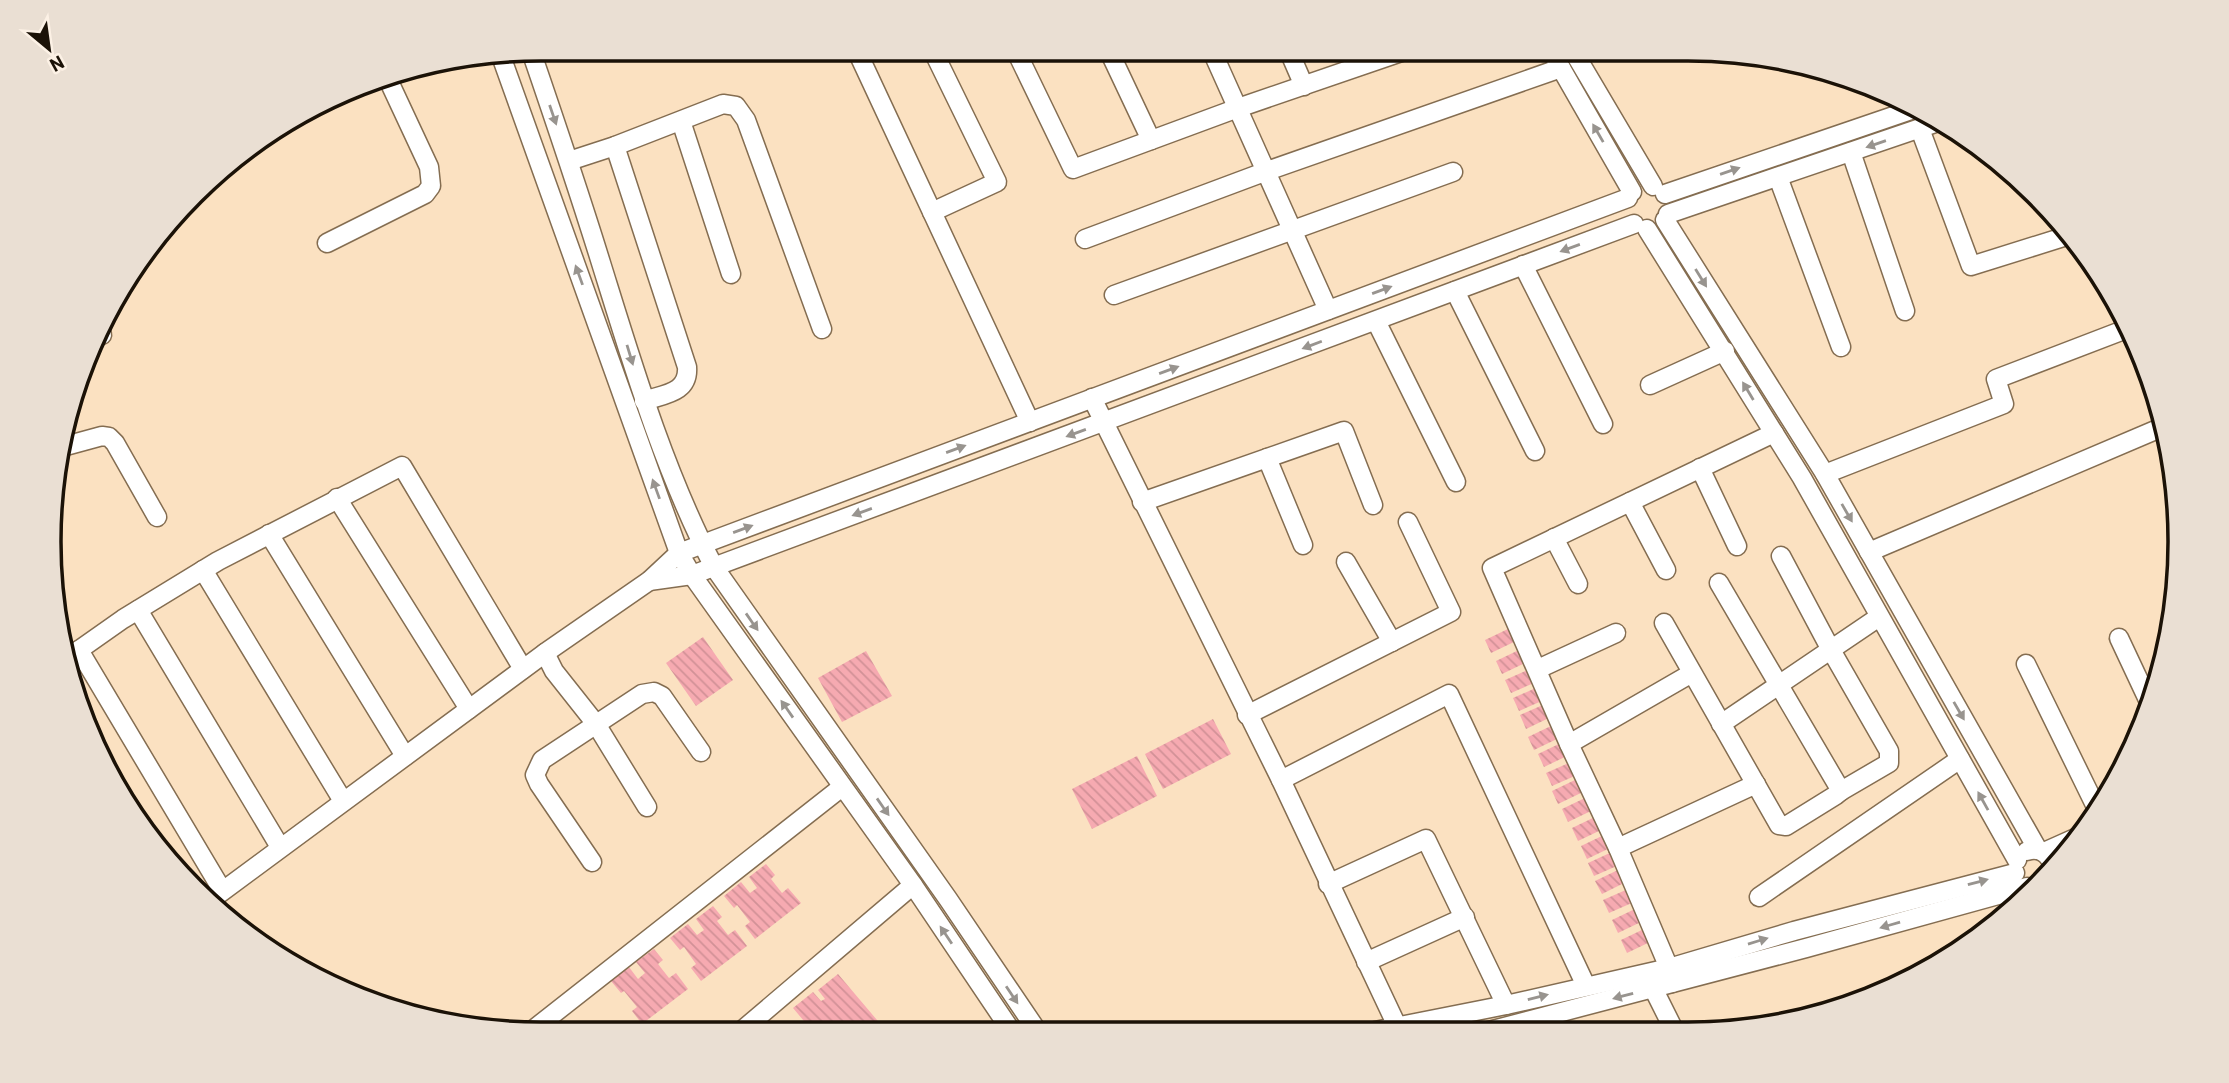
<svg xmlns="http://www.w3.org/2000/svg" width="2229" height="1083" font-family="Barlow,sans-serif">
	<defs>
		<pattern id="building-back-hatch" width="6" height="6" patternUnits="userSpaceOnUse" patternTransform="scale(1.75)"><rect width="6" height="6" fill="#f6aab1"/><path d="M-1 5l2 2M0 0l6 6M5-1l2 2" fill="none" stroke="#d29197"/></pattern>
	</defs>
	<rect width="100%" height="100%" fill="#fbe1c1"/>
	<g fill="url(#building-back-hatch)">
		<polygon points="1510,628 1516,641 1491,653 1485,640"/>
		<polygon points="703,637 733,680 696,706 666,663"/>
		<polygon points="1521,649 1527,662 1502,674 1496,661"/>
		<polygon points="866,651 892,696 842,722 818,678"/>
		<polygon points="1530,669 1536,682 1511,693 1505,680"/>
		<polygon points="1538,687 1544,700 1519,711 1513,698"/>
		<polygon points="1545,704 1551,717 1526,729 1520,715"/>
		<polygon points="1213,719 1231,754 1163,789 1145,754"/>
		<polygon points="1553,725 1559,738 1534,750 1528,737"/>
		<polygon points="1563,742 1569,755 1544,767 1538,754"/>
		<polygon points="1137,756 1157,796 1092,829 1072,789"/>
		<polygon points="1571,762 1577,775 1552,786 1546,773"/>
		<polygon points="1577,779 1583,792 1558,804 1552,791"/>
		<polygon points="1587,797 1593,810 1568,822 1562,809"/>
		<polygon points="1597,816 1603,829 1578,841 1572,828"/>
		<polygon points="1606,834 1612,847 1587,859 1581,846"/>
		<polygon points="1612,852 1619,865 1594,876 1588,863"/>
		<polygon points="766,864 775,875 771,879 782,893 788,888 801,903 755,939 745,926 750,922 737,905 734,908 724,896 741,882 750,893 757,888 749,877"/>
		<polygon points="1620,869 1626,882 1602,894 1595,881"/>
		<polygon points="1628,889 1634,902 1609,913 1603,900"/>
		<polygon points="713,906 722,917 717,921 728,935 735,930 747,946 701,981 691,968 696,964 684,947 680,950 670,938 688,924 697,935 704,930 696,919"/>
		<polygon points="1637,908 1643,921 1618,933 1612,920"/>
		<polygon points="1646,928 1652,941 1627,953 1621,940"/>
		<polygon points="654,949 663,960 658,964 669,978 676,973 688,989 642,1024 632,1011 637,1007 624,991 621,993 611,981 629,967 638,979 645,973 636,962"/>
		<polygon points="838,974 888,1033 814,1033 793,1008 813,992 821,1001 825,999 818,990"/>
	</g>
	<g fill="none" stroke-linecap="round" stroke-linejoin="round">
		<defs>
			<g id="minor">
				<polyline points="856,49 1030,422"/>
				<polyline points="932,49 997,182 932,212"/>
				<polyline points="1015,49 1073,169 1238,108 1410,49"/>
				<polyline points="1108,49 1151,140"/>
				<polyline points="1211,49 1328,310"/>
				<polyline points="1288,49 1304,86"/>
				<polyline points="1550,49 1632,192"/>
				<polyline points="1572,49 1653,186"/>
				<path d="M531,51c24,70 48,141 70,212 32,103 63,208 113,304l234,332 90,133"/>
				<polyline points="501,56 679,553 692,575 913,885 1012,1032"/>
				<polyline points="681,121 731,274"/>
				<polyline points="1920,129 1971,266 2070,235"/>
				<path d="M615,146l72,221c2,26 -23,27 -43,34"/>
				<polyline points="1851,152 1905,311"/>
				<polyline points="569,161 615,146 723,104 736,106 746,120 822,329"/>
				<polyline points="1778,177 1841,347"/>
				<polyline points="1665,194 1917,108"/>
				<polyline points="1668,214 1941,121"/>
				<polyline points="1665,220 1825,474 2038,850"/>
				<polyline points="1647,229 1802,478 2017,860"/>
				<polyline points="1085,239 1267,171 1561,68"/>
				<polyline points="327,243 425,194 431,186 429,167 386,75"/>
				<polyline points="1523,265 1603,424"/>
				<polyline points="1455,291 1535,451"/>
				<polyline points="1114,295 1453,172"/>
				<polyline points="1376,321 1456,482"/>
				<polyline points="100,328 102,335"/>
				<polyline points="1650,385 1725,351"/>
				<polyline points="1092,398 1281,780 1397,1026"/>
				<polyline points="58,448 102,436 109,437 115,443 157,517"/>
				<polyline points="1267,458 1303,545"/>
				<polyline points="1700,468 1737,546"/>
				<polyline points="1825,474 2004,404 1996,379 2129,328"/>
				<polyline points="337,498 469,709"/>
				<polyline points="1142,502 1344,431 1373,505"/>
				<polyline points="1630,502 1666,570"/>
				<polyline points="269,534 405,756"/>
				<polyline points="1554,538 1578,584"/>
				<polyline points="1869,552 2165,426"/>
				<polyline points="1781,556 1831,650 1889,751 1889,763 1841,791"/>
				<polyline points="1346,562 1392,642"/>
				<polyline points="203,570 343,801"/>
				<polyline points="649,581 692,575 1634,224"/>
				<polyline points="138,610 280,847"/>
				<polyline points="1664,623 1779,825 1786,826 1836,795 1841,791 1719,583"/>
				<polyline points="2119,638 2150,704"/>
				<polyline points="79,650 222,890"/>
				<polyline points="545,653 554,671 596,724 647,807"/>
				<polyline points="69,657 123,619 218,561 402,466 523,669"/>
				<polyline points="2026,664 2097,809"/>
				<polyline points="1538,669 1616,633"/>
				<polyline points="1247,715 1451,612 1408,522"/>
				<polyline points="1721,724 1879,617"/>
				<polyline points="1569,744 1692,673"/>
				<polyline points="1281,780 1449,694 1586,986"/>
				<polyline points="1618,848 1756,784"/>
				<path d="M2027,851c13,-4 23,3 26,16"/>
				<polyline points="2044,852 2082,835"/>
				<polyline points="592,862 539,784 535,775 542,760 642,694 654,692 662,696 701,752"/>
				<polyline points="1328,884 1426,839 1506,1005"/>
				<polyline points="1759,897 1960,759"/>
				<polyline points="208,902 545,653 649,581 679,553 1628,198"/>
				<polyline points="1366,962 1465,917"/>
				<polyline points="1672,983 1669,968 1618,848 1569,744 1492,568 1774,433"/>
				<polyline points="1653,988 1674,1030"/>
				<polyline points="1375,1031 1506,1005 1669,968 1794,931 2015,873"/>
				<polyline points="1489,1031 1806,948 2027,887"/>
				<polyline points="529,1033 842,787"/>
				<polyline points="739,1033 913,885"/>
			</g>
		</defs>
		<use href="#minor" stroke="#846d51" stroke-width="21"/>
		<use href="#minor" stroke="#fff" stroke-width="18"/>
	</g>
	<defs><path id="oneway-solid" d="M-6-.8H1V-3.2L6.5 0L1 3.2V.8H-6Z" transform="scale(1.75)"/></defs>
	<g fill="#98948f">
		<use href="#oneway-solid" transform="translate(553 115) rotate(71)"/>
		<use href="#oneway-solid" transform="translate(1598 133) rotate(-120)"/>
		<use href="#oneway-solid" transform="translate(1876 144) rotate(161)"/>
		<use href="#oneway-solid" transform="translate(1730 171) rotate(-19)"/>
		<use href="#oneway-solid" transform="translate(1570 248) rotate(160)"/>
		<use href="#oneway-solid" transform="translate(579 275) rotate(-110)"/>
		<use href="#oneway-solid" transform="translate(1701 278) rotate(58)"/>
		<use href="#oneway-solid" transform="translate(1382 290) rotate(-20)"/>
		<use href="#oneway-solid" transform="translate(1312 345) rotate(159)"/>
		<use href="#oneway-solid" transform="translate(630 355) rotate(73)"/>
		<use href="#oneway-solid" transform="translate(1169 370) rotate(-20)"/>
		<use href="#oneway-solid" transform="translate(1748 391) rotate(-121)"/>
		<use href="#oneway-solid" transform="translate(1076 433) rotate(160)"/>
		<use href="#oneway-solid" transform="translate(956 449) rotate(-20)"/>
		<use href="#oneway-solid" transform="translate(656 489) rotate(-110)"/>
		<use href="#oneway-solid" transform="translate(862 512) rotate(160)"/>
		<use href="#oneway-solid" transform="translate(1847 513) rotate(60)"/>
		<use href="#oneway-solid" transform="translate(743 529) rotate(-20)"/>
		<use href="#oneway-solid" transform="translate(752 622) rotate(55)"/>
		<use href="#oneway-solid" transform="translate(787 709) rotate(-125)"/>
		<use href="#oneway-solid" transform="translate(1959 711) rotate(60)"/>
		<use href="#oneway-solid" transform="translate(1983 801) rotate(-119)"/>
		<use href="#oneway-solid" transform="translate(883 807) rotate(55)"/>
		<use href="#oneway-solid" transform="translate(1978 882) rotate(-15)"/>
		<use href="#oneway-solid" transform="translate(1890 925) rotate(164)"/>
		<use href="#oneway-solid" transform="translate(946 935) rotate(-124)"/>
		<use href="#oneway-solid" transform="translate(1758 941) rotate(-17)"/>
		<use href="#oneway-solid" transform="translate(1012 995) rotate(56)"/>
		<use href="#oneway-solid" transform="translate(1623 996) rotate(165)"/>
		<use href="#oneway-solid" transform="translate(1538 997) rotate(-14)"/>
	</g>
	<path d="M0 0H2229V1083H0ZM541 61H1688A480 480 0 0 1 2168 541V542A480 480 0 0 1 1688 1022H541A480 480 0 0 1 61 542V541A480 480 0 0 1 541 61Z" fill="#eadfd3" fill-rule="evenodd"/>
	<path fill="none" stroke="#1b1207" stroke-width="3.5" d="M541 61H1688A480 480 0 0 1 2168 541V542A480 480 0 0 1 1688 1022H541A480 480 0 0 1 61 542V541A480 480 0 0 1 541 61Z"/>
	<g transform="translate(49 49) rotate(151)" stroke="#fcf1e5" stroke-width="5" paint-order="stroke">
	<path d="M0-5L12 26L0 18L-12 26Z" fill="#1b1207"/>
	<text y="-10" font-size="19" font-weight="bold" text-anchor="middle" fill="#1b1207">N</text>
	</g>
</svg>
